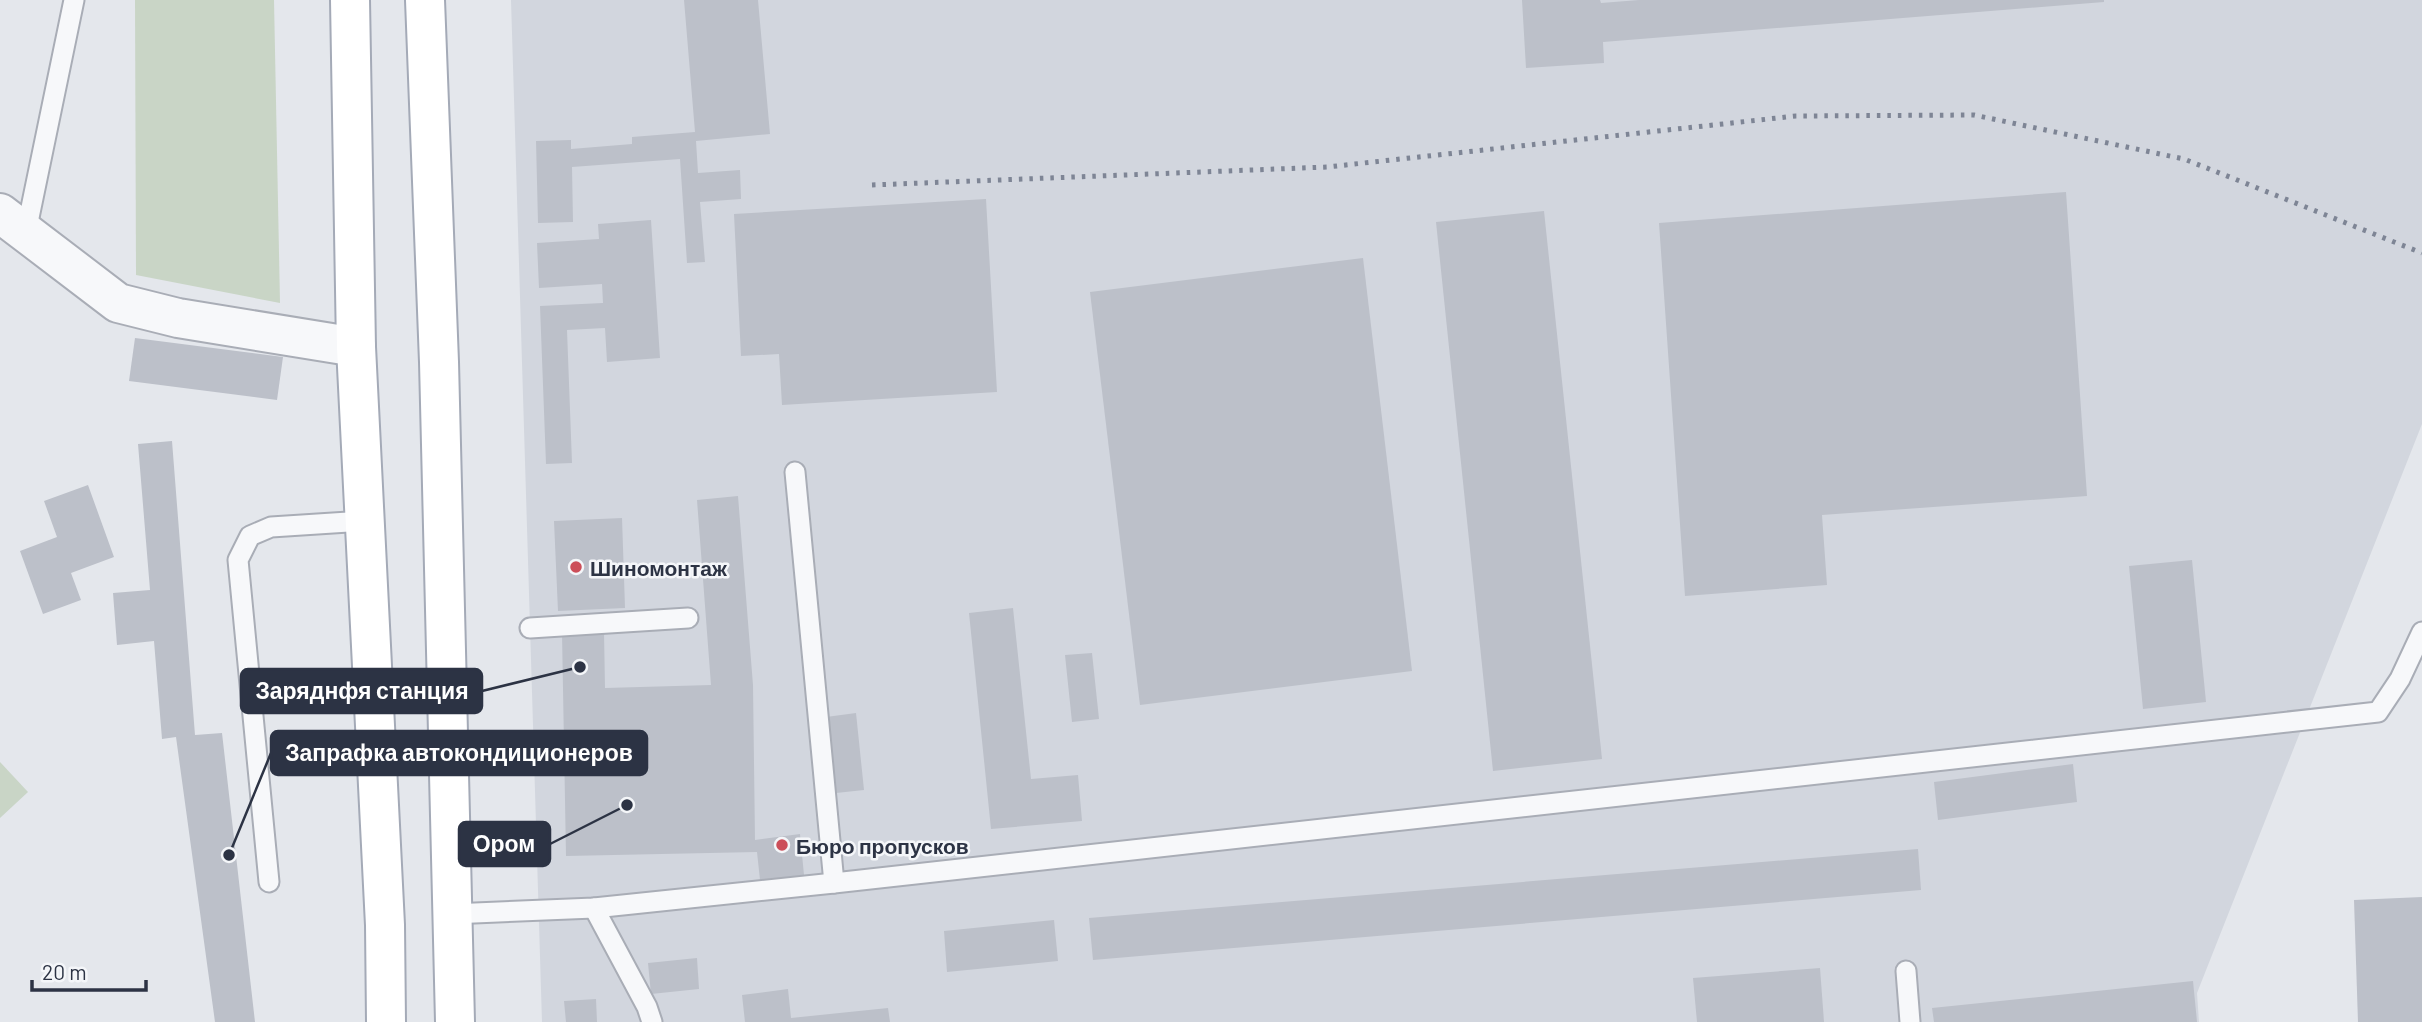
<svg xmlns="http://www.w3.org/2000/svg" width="2422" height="1022" font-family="Barlow,sans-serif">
	<rect width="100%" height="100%" fill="#e4e7ec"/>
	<polygon fill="#d2d6de" points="511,0 2422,0 2422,424 2197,993 2199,1022 542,1022"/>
	<g fill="#c9d5c6">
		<polygon points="135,0 274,0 280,303 136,275"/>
		<polygon points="0,762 28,792 0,818"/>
	</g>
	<g fill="#bcc0c9">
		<polygon points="684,0 758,0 770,134 696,141 698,173 740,170 741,199 700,202 705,262 687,263 680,159 572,167 573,222 538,223 536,141 571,140 571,149 632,144 632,137 695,132"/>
		<polygon points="1522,0 1600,0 1601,3 1639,0 2104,0 2104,2 1603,42 1604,63 1526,68"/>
		<polygon points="2066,192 2087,496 1822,515 1827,585 1685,596 1659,223"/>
		<polygon points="986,199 997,392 782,405 779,354 741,356 734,214"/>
		<polygon points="1544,211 1602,759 1493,771 1436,222"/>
		<polygon points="651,220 660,358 607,362 605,328 567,330 572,463 546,464 540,306 603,303 602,284 539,288 537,243 599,239 598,224"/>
		<polygon points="1363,258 1412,671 1140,705 1090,292"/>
		<polygon points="135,338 283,357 277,400 129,381"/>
		<polygon points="172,441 195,735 222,733 255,1022 215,1022 176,737 162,739 154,641 117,645 113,593 150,590 138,444"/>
		<polygon points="88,485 114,557 71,573 81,600 43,614 20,551 57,537 44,501"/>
		<polygon points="738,496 753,685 755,840 800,834 804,875 760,880 757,852 566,856 562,633 604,632 605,688 711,685 697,500"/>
		<polygon points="622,518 625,608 558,611 554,521"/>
		<polygon points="2192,560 2206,702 2143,709 2129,566"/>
		<polygon points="1013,608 1031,779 1078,775 1082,821 991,829 969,613"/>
		<polygon points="1092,653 1099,719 1072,722 1065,655"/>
		<polygon points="856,713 864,790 836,793 826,717"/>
		<polygon points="2073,764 2077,802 1938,820 1934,782"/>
		<polygon points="1918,849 1921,890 1093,960 1089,918"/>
		<polygon points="2422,897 2422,1022 2358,1022 2354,900"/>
		<polygon points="1054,920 1058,961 947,972 944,931"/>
		<polygon points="697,958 699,989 651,994 648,963"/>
		<polygon points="1820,968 1824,1022 1697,1022 1693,978"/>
		<polygon points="2193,981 2197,1022 1934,1022 1932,1008"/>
		<polygon points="788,989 791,1018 888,1008 890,1022 745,1022 742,995"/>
		<polygon points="596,999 597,1022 566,1022 564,1001"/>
	</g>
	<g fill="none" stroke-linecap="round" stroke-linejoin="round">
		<defs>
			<g id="lane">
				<polyline points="26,232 74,0"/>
				<polyline points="795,472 834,883"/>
				<polyline points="530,628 688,618"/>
				<polyline points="269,882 238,560 250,536 271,527 364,521"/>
				<polyline points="594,908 647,1007 652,1022"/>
				<polyline points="451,914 594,908 834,883 2378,712 2400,679 2422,632"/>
				<polyline points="1906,971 1910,1022"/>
			</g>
			<polyline id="street" points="0,213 118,303 178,318 356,347"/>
			<g id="primary">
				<polyline points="350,0 356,347 385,925 386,1022"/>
				<polyline points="425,0 439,362 455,1022"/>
			</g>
		</defs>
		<use href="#lane" stroke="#a9adb6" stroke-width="23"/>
		<use href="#street" stroke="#a9adb6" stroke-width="42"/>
		<use href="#primary" stroke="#a4aab7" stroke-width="42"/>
		<use href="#lane" stroke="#f7f8fa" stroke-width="19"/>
		<use href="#street" stroke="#f7f8fa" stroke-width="38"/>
		<use href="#primary" stroke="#fff" stroke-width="38"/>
		<polyline stroke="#7e8595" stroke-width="5" stroke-dasharray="3.5 7" stroke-linecap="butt" points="872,185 1327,167 1796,116 1974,115 2184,159 2422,253"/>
	</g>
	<g fill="#cc4e59" stroke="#f4f6f9" stroke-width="2.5">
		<circle cx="576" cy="567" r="7"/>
		<circle cx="782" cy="845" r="7"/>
	</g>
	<g text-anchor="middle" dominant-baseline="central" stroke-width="5" stroke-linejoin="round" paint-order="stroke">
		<g font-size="21" font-weight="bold" fill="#2c3344" stroke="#f4f6f9" text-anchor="start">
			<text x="590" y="567">Шиномонтаж</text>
			<text x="796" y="845">Бюро пропусков</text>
		</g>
	</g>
	<path fill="none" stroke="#2c3344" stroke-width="2.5" d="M580 667L482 691M229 855L271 753M627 805L550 844"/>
	<g fill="#2c3344" stroke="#f4f6f9" stroke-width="2.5">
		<circle cx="580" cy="667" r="7"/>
		<circle cx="229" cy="855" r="7"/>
		<circle cx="627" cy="805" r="7"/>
	</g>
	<g fill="#2c3344" stroke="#2c3344" stroke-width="2.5">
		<rect x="241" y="669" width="241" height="44" rx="7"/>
		<rect x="271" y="731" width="376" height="44" rx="7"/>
		<rect x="459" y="822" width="91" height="44" rx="7"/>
	</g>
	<g font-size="23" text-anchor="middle" font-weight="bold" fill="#fff">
		<text x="362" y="699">Заряднфя станция</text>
		<text x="459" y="761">Запрафка автокондиционеров</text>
		<text x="504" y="852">Ором</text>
	</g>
	<path d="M32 980v10h114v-10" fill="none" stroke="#2c3344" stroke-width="3.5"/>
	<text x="42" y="980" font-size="21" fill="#2c3344" stroke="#f4f6f9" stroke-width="5" paint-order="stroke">20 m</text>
</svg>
